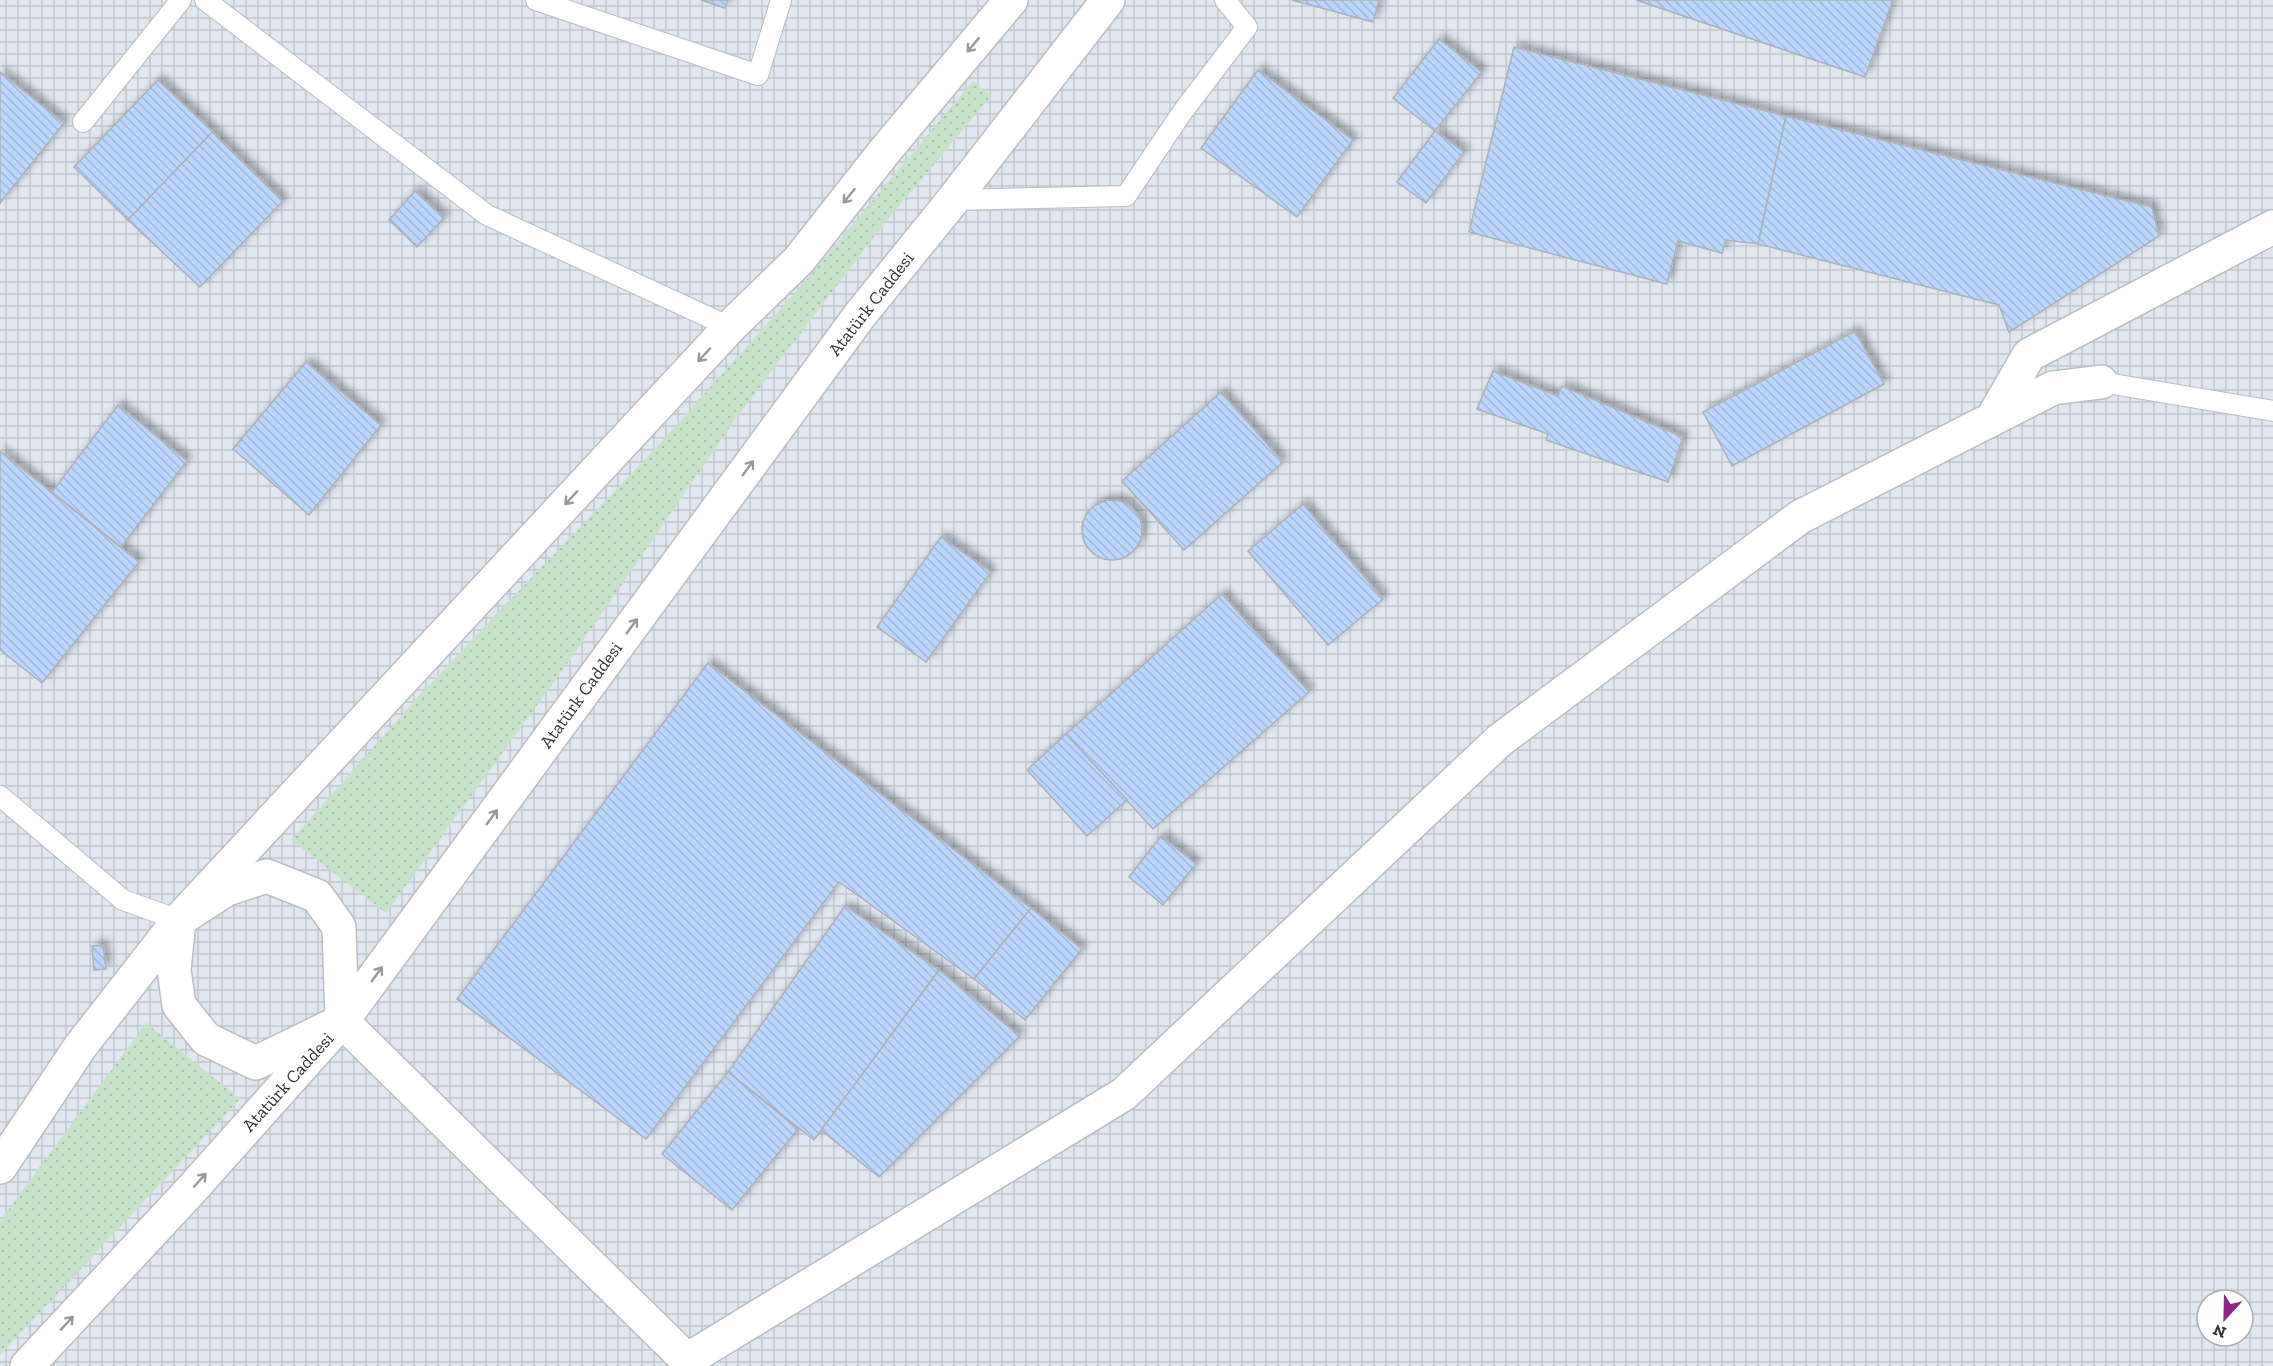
<svg xmlns="http://www.w3.org/2000/svg" width="2273" height="1366" font-family="'Zilla Slab',serif">
	<defs>
		<pattern id="industrial-grid" width="8" height="8" patternUnits="userSpaceOnUse" patternTransform="scale(1.5)"><rect width="8" height="8" fill="#e0e7f1"/><path d="M0 4h8M4 0v8" fill="none" stroke="#c1c7cf"/></pattern>
		<pattern id="grass-dots" width="8" height="8" patternUnits="userSpaceOnUse" patternTransform="scale(1.5)"><rect width="8" height="8" fill="#c7e4ca"/><path d="M2 2h.1M6 6h.1" fill="none" stroke="#abc4ae" stroke-width="1.8" stroke-linecap="round"/></pattern>
		<pattern id="building-back-hatch" width="6" height="6" patternUnits="userSpaceOnUse" patternTransform="scale(1.5)"><rect width="6" height="6" fill="#bad6ff"/><path d="M-1 5l2 2M0 0l6 6M5-1l2 2" fill="none" stroke="#a0b8db"/></pattern>
		<filter id="shadow"><feDropShadow dx="5.5" dy="-5.5" stdDeviation="3" flood-color="#0004"/></filter>
	</defs>
	<rect width="100%" height="100%" fill="#f2f4f8"/>
	<path fill="url(#industrial-grid)" fill-rule="evenodd" d="M0,0h2273v1366h-2273zM2207,1300h36v36h-36z"/>
	<g fill="url(#grass-dots)">
		<polygon points="973,81 991,96 879,230 734,421 572,657 386,913 291,840 425,689 652,452 801,286"/>
		<polygon points="146,1023 240,1099 0,1355 0,1221"/>
	</g>
	<g fill="url(#building-back-hatch)" stroke="#aeb0b4" stroke-width="1.5" filter="url(#shadow)">
		<polygon points="701,0 728,0 725,8"/>
		<polygon points="1292,0 1379,0 1373,22"/>
		<polygon points="1636,0 1893,0 1865,77"/>
		<polygon points="1439,39 1482,72 1435,131 1393,98"/>
		<polygon points="1514,47 1786,116 1758,244 1726,240 1722,253 1678,241 1667,284 1469,232"/>
		<polygon points="1258,70 1353,140 1297,217 1201,148"/>
		<polygon points="0,72 64,123 0,203"/>
		<polygon points="158,80 213,132 128,220 74,167"/>
		<polygon points="1786,116 2152,207 2159,236 2009,332 1999,305 1758,244"/>
		<polygon points="1435,131 1464,152 1426,203 1397,182"/>
		<polygon points="212,132 283,201 200,287 128,220"/>
		<polygon points="415,191 444,218 417,247 389,220"/>
		<polygon points="1855,331 1884,384 1732,466 1703,412"/>
		<polygon points="306,362 381,425 309,515 233,449"/>
		<polygon points="1493,371 1558,396 1562,386 1683,437 1668,482 1546,440 1548,434 1477,409"/>
		<polygon points="1221,392 1283,462 1184,550 1122,481"/>
		<polygon points="118,405 187,461 121,547 52,492"/>
		<polygon points="0,451 139,562 42,683 0,650"/>
		<circle cx="1112" cy="530" r="30"/>
		<polygon points="1303,504 1383,599 1328,645 1248,551"/>
		<polygon points="941,537 991,572 926,662 877,627"/>
		<polygon points="1222,594 1309,692 1153,829 1066,734"/>
		<polygon points="708,663 1031,908 974,979 839,882 646,1139 457,999"/>
		<polygon points="1066,734 1127,800 1087,836 1027,770"/>
		<polygon points="1161,836 1196,864 1163,905 1129,877"/>
		<polygon points="845,906 939,970 814,1140 728,1072"/>
		<polygon points="1031,908 1082,949 1025,1020 974,979"/>
		<polygon points="103,945 106,969 94,970 92,946"/>
		<polygon points="939,970 1020,1036 879,1177 821,1130"/>
		<polygon points="728,1072 798,1129 732,1210 662,1154"/>
	</g>
	<g fill="none" stroke-linecap="round" stroke-linejoin="round">
		<defs>
			<g id="service">
				<polyline points="205,0 487,215 730,327"/>
				<polyline points="536,0 758,75 781,0"/>
				<polyline points="83,122 181,0"/>
				<polyline points="953,200 1126,196 1181,114 1247,27 1225,0"/>
				<polyline points="2101,382 2273,411"/>
				<polyline points="0,796 123,900 179,920"/>
			</g>
			<g id="minor">
				<polyline points="1992,419 2029,355 2273,227"/>
				<polyline points="342,1021 687,1360 1124,1094 1500,740 1800,517 2053,388 2101,382"/>
			</g>
			<g id="primary">
				<polygon points="267,876 317,896 339,927 342,1021 256,1063 206,1039 179,1005 174,970 179,920 227,889"/>
				<polyline points="0,1167 80,1047 179,920 730,327 799,260 884,152 1011,0"/>
				<polyline points="27,1366 192,1189 342,1021 860,315 953,200 1108,0"/>
			</g>
		</defs>
		<use href="#service" stroke="#bcbec1" stroke-width="22"/>
		<use href="#minor" stroke="#bcbec1" stroke-width="36"/>
		<use href="#primary" stroke="#bcbec1" stroke-width="36"/>
		<use href="#service" stroke="#fff" stroke-width="20"/>
		<use href="#minor" stroke="#fff" stroke-width="33"/>
		<use href="#primary" stroke="#fff" stroke-width="33"/>
	</g>
	<defs><path id="oneway-shaft" d="M-6 0H5M1.5-3L5.5 0L1.5 3" fill="none" stroke-width="1.6" stroke-linecap="round" stroke-linejoin="round" transform="scale(1.5)"/></defs>
	<g stroke="#98999a">
		<use href="#oneway-shaft" transform="translate(973 45) rotate(130)"/>
		<use href="#oneway-shaft" transform="translate(849 196) rotate(129)"/>
		<use href="#oneway-shaft" transform="translate(704 355) rotate(133)"/>
		<use href="#oneway-shaft" transform="translate(748 468) rotate(-54)"/>
		<use href="#oneway-shaft" transform="translate(571 498) rotate(133)"/>
		<use href="#oneway-shaft" transform="translate(632 626) rotate(-54)"/>
		<use href="#oneway-shaft" transform="translate(492 817) rotate(-54)"/>
		<use href="#oneway-shaft" transform="translate(377 974) rotate(-54)"/>
		<use href="#oneway-shaft" transform="translate(200 1180) rotate(-48)"/>
		<use href="#oneway-shaft" transform="translate(67 1323) rotate(-47)"/>
	</g>
	<g text-anchor="middle" dominant-baseline="central" stroke-width="4.5" stroke-linejoin="round" paint-order="stroke">
		<g font-size="18" fill="#323335" stroke="#fff">
			<text transform="translate(871 304) rotate(-52)">Atatürk Caddesi</text>
			<text transform="translate(581 695) rotate(-54)">Atatürk Caddesi</text>
			<text transform="translate(288 1082) rotate(-48)">Atatürk Caddesi</text>
		</g>
	</g>
	<g transform="translate(2225 1318) rotate(202)"><circle r="28" fill="#ffffff" stroke="#adadae" stroke-width="1.5"/>
	<path d="M0-4.5L10 22L0 15L-10 22Z" fill="#8f2589"/>
	<text y="-9" font-size="16" font-weight="bold" text-anchor="middle" fill="#323335">N</text>
	</g>
</svg>
